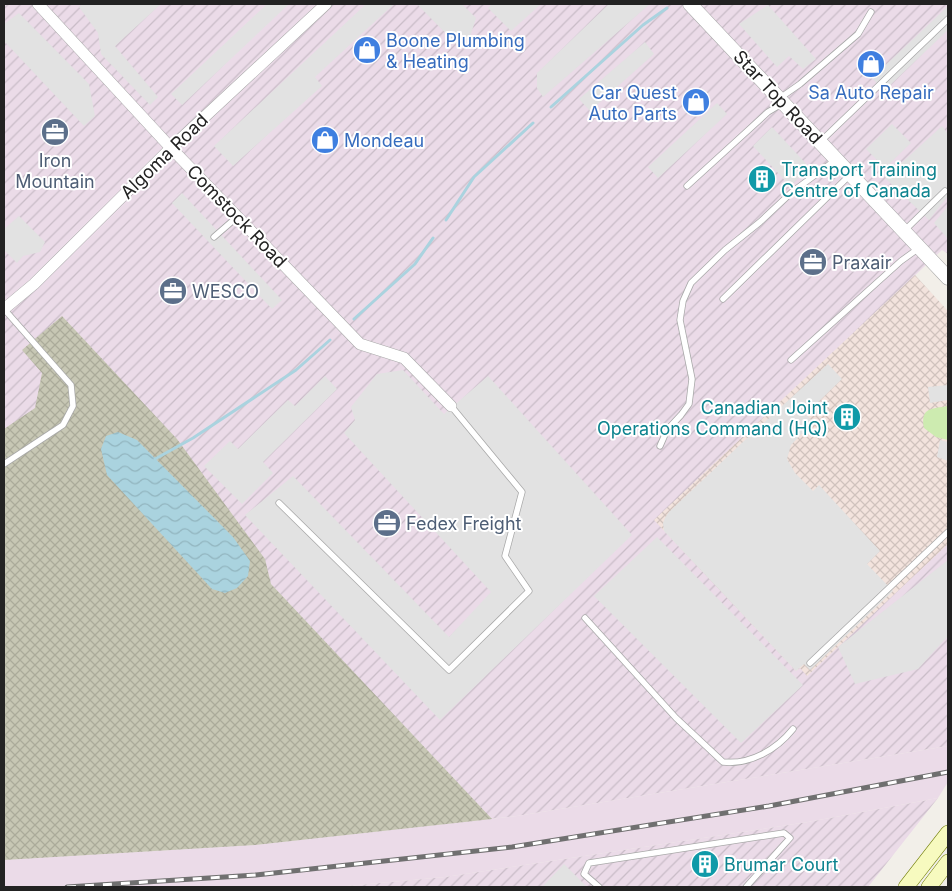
<svg xmlns="http://www.w3.org/2000/svg" width="952" height="891" font-family="Inter,sans-serif">
	<defs>
		<pattern id="industrial-furrows" width="10" height="10" patternUnits="userSpaceOnUse" patternTransform="scale(1.25)"><rect width="10" height="10" fill="#ebdbe8"/><path d="M-1 1l2-2M0 10L10 0M9 11l2-2" fill="none" stroke="#c9bcc7"/></pattern>
		<pattern id="military-cross-hatch" width="8" height="8" patternUnits="userSpaceOnUse" patternTransform="scale(1.25)"><rect width="8" height="8" fill="#f3e3dd"/><path d="M0 0l8 8M0 8l8-8" fill="none" stroke="#d0c2bd"/></pattern>
		<pattern id="construction-cross-hatch" width="8" height="8" patternUnits="userSpaceOnUse" patternTransform="scale(1.25)"><rect width="8" height="8" fill="#c7c7b4"/><path d="M0 0l8 8M0 8l8-8" fill="none" stroke="#abab9a"/></pattern>
		<pattern id="water-waves" width="16" height="10" patternUnits="userSpaceOnUse" patternTransform="scale(1.25)"><rect width="16" height="10" fill="#aad3df"/><path d="M0 5q4-4 8 0t8 0" fill="none" stroke="#92b5bf"/></pattern>
	</defs>
	<rect width="100%" height="100%" fill="#f2efe9"/>
	<g fill="url(#industrial-furrows)">
		<polygon points="4,4 948,4 948,254 942,250 655,520 948,544 948,746 517,816 255,845 4,860"/>
		<polygon points="938,798 868,887 336,887 445,877 808,822"/>
	</g>
	<polygon fill="url(#military-cross-hatch)" points="915,275 948,311 948,544 807,676 800,668 796,671 654,520"/>
	<polygon fill="#ebdbe8" points="948,746 948,782 938,798 808,822 445,877 336,887 4,887 4,860 255,845 517,816"/>
	<polygon fill="url(#construction-cross-hatch)" points="62,316 177,439 265,559 271,584 492,819 255,845 4,860 4,429 35,408 42,373 22,350"/>
	<path fill="#cdebb0" d="M948,406v34l-12,-3 -12,-9c-4,-21 8,-19 24,-22z"/>
	<g fill="#e2e2e2">
		<polygon points="82,4 161,4 115,46 158,97 150,105 101,54 98,33 79,7"/>
		<polygon points="267,4 289,4 182,105 171,94"/>
		<polygon points="366,4 394,4 315,77 322,86 233,166 214,146"/>
		<polygon points="417,4 462,4 476,18 470,37 459,47"/>
		<polygon points="492,4 541,4 511,31 488,8"/>
		<polygon points="609,4 650,4 543,97 537,88 537,73"/>
		<polygon points="768,5 816,59 803,69 789,56 777,67 739,24"/>
		<polygon points="948,6 948,30 884,91 872,78"/>
		<polygon points="19,13 89,84 95,116 84,126 4,41 4,24"/>
		<polygon points="645,42 654,54 590,111 579,99"/>
		<polygon points="717,103 727,114 658,178 648,167"/>
		<polygon points="892,124 911,143 885,168 866,149"/>
		<polygon points="942,126 948,134 948,196 929,220 885,178"/>
		<polygon points="772,127 810,168 790,186 753,146"/>
		<polygon points="182,193 282,300 272,309 172,203"/>
		<polygon points="948,206 948,239 934,223"/>
		<polygon points="19,216 45,242 40,252 23,256 17,263 4,250 4,229"/>
		<polygon points="828,364 842,379 806,414 813,422 791,445 787,459 795,473 813,491 819,485 880,551 867,564 893,591 810,670 804,664 796,671 664,531 663,523 665,518 669,512 745,440"/>
		<polygon points="403,370 444,414 488,376 632,535 440,720 245,515 293,476 449,637 491,592 344,433 355,420 351,407 377,374"/>
		<polygon points="325,376 337,389 263,462 273,473 242,504 204,466 230,441 238,449 288,400 295,406"/>
		<polygon points="948,385 948,400 930,403 928,387"/>
		<polygon points="940,440 948,442 948,461 937,457"/>
		<polygon points="657,537 803,685 741,743 594,596"/>
		<polygon points="948,560 948,636 918,669 855,684 838,647"/>
		<polygon points="564,864 587,887 542,887"/>
	</g>
	<polygon fill="url(#water-waves)" points="118,432 137,440 233,537 250,561 248,576 237,588 225,593 212,589 107,475 101,449 106,436"/>
	<g fill="none" stroke-linecap="round" stroke-linejoin="round">
		<g stroke="#aad3df" stroke-width="3">
			<polyline points="551,107 643,25 667,8"/>
			<polyline points="446,220 474,177 533,123"/>
			<polyline points="354,319 415,264 433,238"/>
			<polyline points="155,459 193,438 296,370 330,340"/>
		</g>
		<defs>
			<g id="service">
				<polyline points="780,98 800,84 858,34 871,12"/>
				<polyline points="820,142 948,19"/>
				<polyline points="687,186 768,112 783,103"/>
				<polyline points="904,231 945,191"/>
				<polyline points="214,237 237,217"/>
				<polyline points="723,299 851,174"/>
				<polyline points="791,360 901,261 919,248"/>
				<polyline points="660,446 667,430 681,415 689,404 692,379 680,320 683,301 691,283 725,250 760,222 792,192 837,159"/>
				<polyline points="4,464 63,425 73,406 71,385 4,309"/>
				<polyline points="279,503 449,670 529,591 505,556 522,492 451,406"/>
				<path d="M585,618l91,100 47,44c28,3 54,-13 70,-33"/>
				<polyline points="810,663 948,532"/>
				<polyline points="599,887 584,874 589,863 784,833 790,838 746,887"/>
			</g>
			<g id="minor">
				<polyline points="38,4 171,148 360,344 404,358 451,406"/>
				<polyline points="4,309 34,284 171,148 326,4"/>
			</g>
			<polyline id="tertiary" points="690,4 948,278"/>
			<g id="secondary">
				<polyline points="906,887 948,833"/>
				<polyline points="929,887 948,862"/>
			</g>
		</defs>
		<use href="#service" stroke="#a9a9a9" stroke-width="7"/>
		<use href="#minor" stroke="#a9a9a9" stroke-width="12"/>
		<use href="#tertiary" stroke="#a9a9a9" stroke-width="15"/>
		<use href="#secondary" stroke="#707d05" stroke-width="16"/>
		<use href="#service" stroke="#fff" stroke-width="5.5"/>
		<use href="#minor" stroke="#fff" stroke-width="11"/>
		<use href="#tertiary" stroke="#fff" stroke-width="14"/>
		<use href="#secondary" stroke="#f7fabf" stroke-width="15"/>
		<defs>
			<polyline id="rail" points="67,887 256,875 512,847 769,806 948,772"/>
		</defs>
		<use href="#rail" stroke="#707070" stroke-width="5"/>
		<use href="#rail" stroke="#fff" stroke-width="3" stroke-dasharray="9" stroke-linecap="butt"/>
	</g>
	<defs>
		<symbol id="shop-disc" viewBox="-11 -11 22 22"><circle r="9.5" fill="#3f7fe0" stroke="#fff"/><path d="M-5-2.5h2.3a2.7 3.5 0 0 1 5.4 0H5L5.5 6h-11ZM-1.5-2.5h3a1.5 2.3 0 0 0-3 0Z" fill="#fff"/></symbol>
		<symbol id="office-disc" viewBox="-11 -11 22 22"><circle r="9.5" fill="#5c6f8a" stroke="#fff"/><path d="M-6-3h4V-5.5h4V-3h4V5H-6ZM-1-4.5V-3h2v-1.5ZM-6 0V1H6V0Z" fill="#fff"/></symbol>
		<symbol id="building-disc" viewBox="-11 -11 22 22"><circle r="9.5" fill="#0f9aa8" stroke="#fff"/><path d="M-4-6H4V6H1V3H-1V6H-4ZM-2.5-4.3h1.7v1.8h-1.7ZM.8-4.3h1.7v1.8H.8ZM-2.5-1h1.7V.8h-1.7ZM.8-1h1.7V.8H.8Z" fill="#fff"/></symbol>
	</defs>
	<g fill-rule="evenodd">
		<use href="#shop-disc" x="351" y="34" width="32" height="32"/>
		<use href="#shop-disc" x="855" y="48" width="32" height="32"/>
		<use href="#shop-disc" x="680" y="86" width="32" height="32"/>
		<use href="#office-disc" x="39" y="116" width="32" height="32"/>
		<use href="#shop-disc" x="309" y="124" width="32" height="32"/>
		<use href="#building-disc" x="746" y="163" width="32" height="32"/>
		<use href="#office-disc" x="797" y="246" width="32" height="32"/>
		<use href="#office-disc" x="157" y="275" width="32" height="32"/>
		<use href="#building-disc" x="831" y="401" width="32" height="32"/>
		<use href="#office-disc" x="371" y="507" width="32" height="32"/>
		<use href="#building-disc" x="689" y="848" width="32" height="32"/>
	</g>
	<g text-anchor="middle" dominant-baseline="central" stroke-width="4" stroke-linejoin="round" paint-order="stroke">
		<g font-size="18" fill="#366cbe" stroke="#fff" text-anchor="start">
			<text x="386" y="40">Boone Plumbing<tspan x="386" dy="21">&amp; Heating</tspan></text>
			<text x="677" y="92" text-anchor="end">Car Quest<tspan x="677" dy="21">Auto Parts</tspan></text>
			<text x="871" y="92" text-anchor="middle">Sa Auto Repair</text>
			<text x="344" y="140">Mondeau</text>
		</g>
		<g font-size="18" fill="#222" stroke="#fff">
			<text transform="translate(778 97) rotate(47)">Star Top Road</text>
			<text transform="translate(164 156) rotate(-44)">Algoma Road</text>
			<text transform="translate(237 216) rotate(46)">Comstock Road</text>
		</g>
		<g font-size="18" fill="#4e5e75" stroke="#fff" text-anchor="start">
			<text x="55" y="160" text-anchor="middle">Iron<tspan x="55" dy="21">Mountain</tspan></text>
			<text x="832" y="262">Praxair</text>
			<text x="192" y="291">WESCO</text>
			<text x="406" y="523">Fedex Freight</text>
		</g>
		<g font-size="18" fill="#0d838f" stroke="#fff" text-anchor="start">
			<text x="781" y="169">Transport Training<tspan x="781" dy="21">Centre of Canada</tspan></text>
			<text x="828" y="407" text-anchor="end">Canadian Joint<tspan x="828" dy="21">Operations Command (HQ)</tspan></text>
			<text x="724" y="864">Brumar Court</text>
		</g>
	</g>
	<rect width="952" height="891" fill="none" stroke="#222222" stroke-width="10"/>
</svg>
